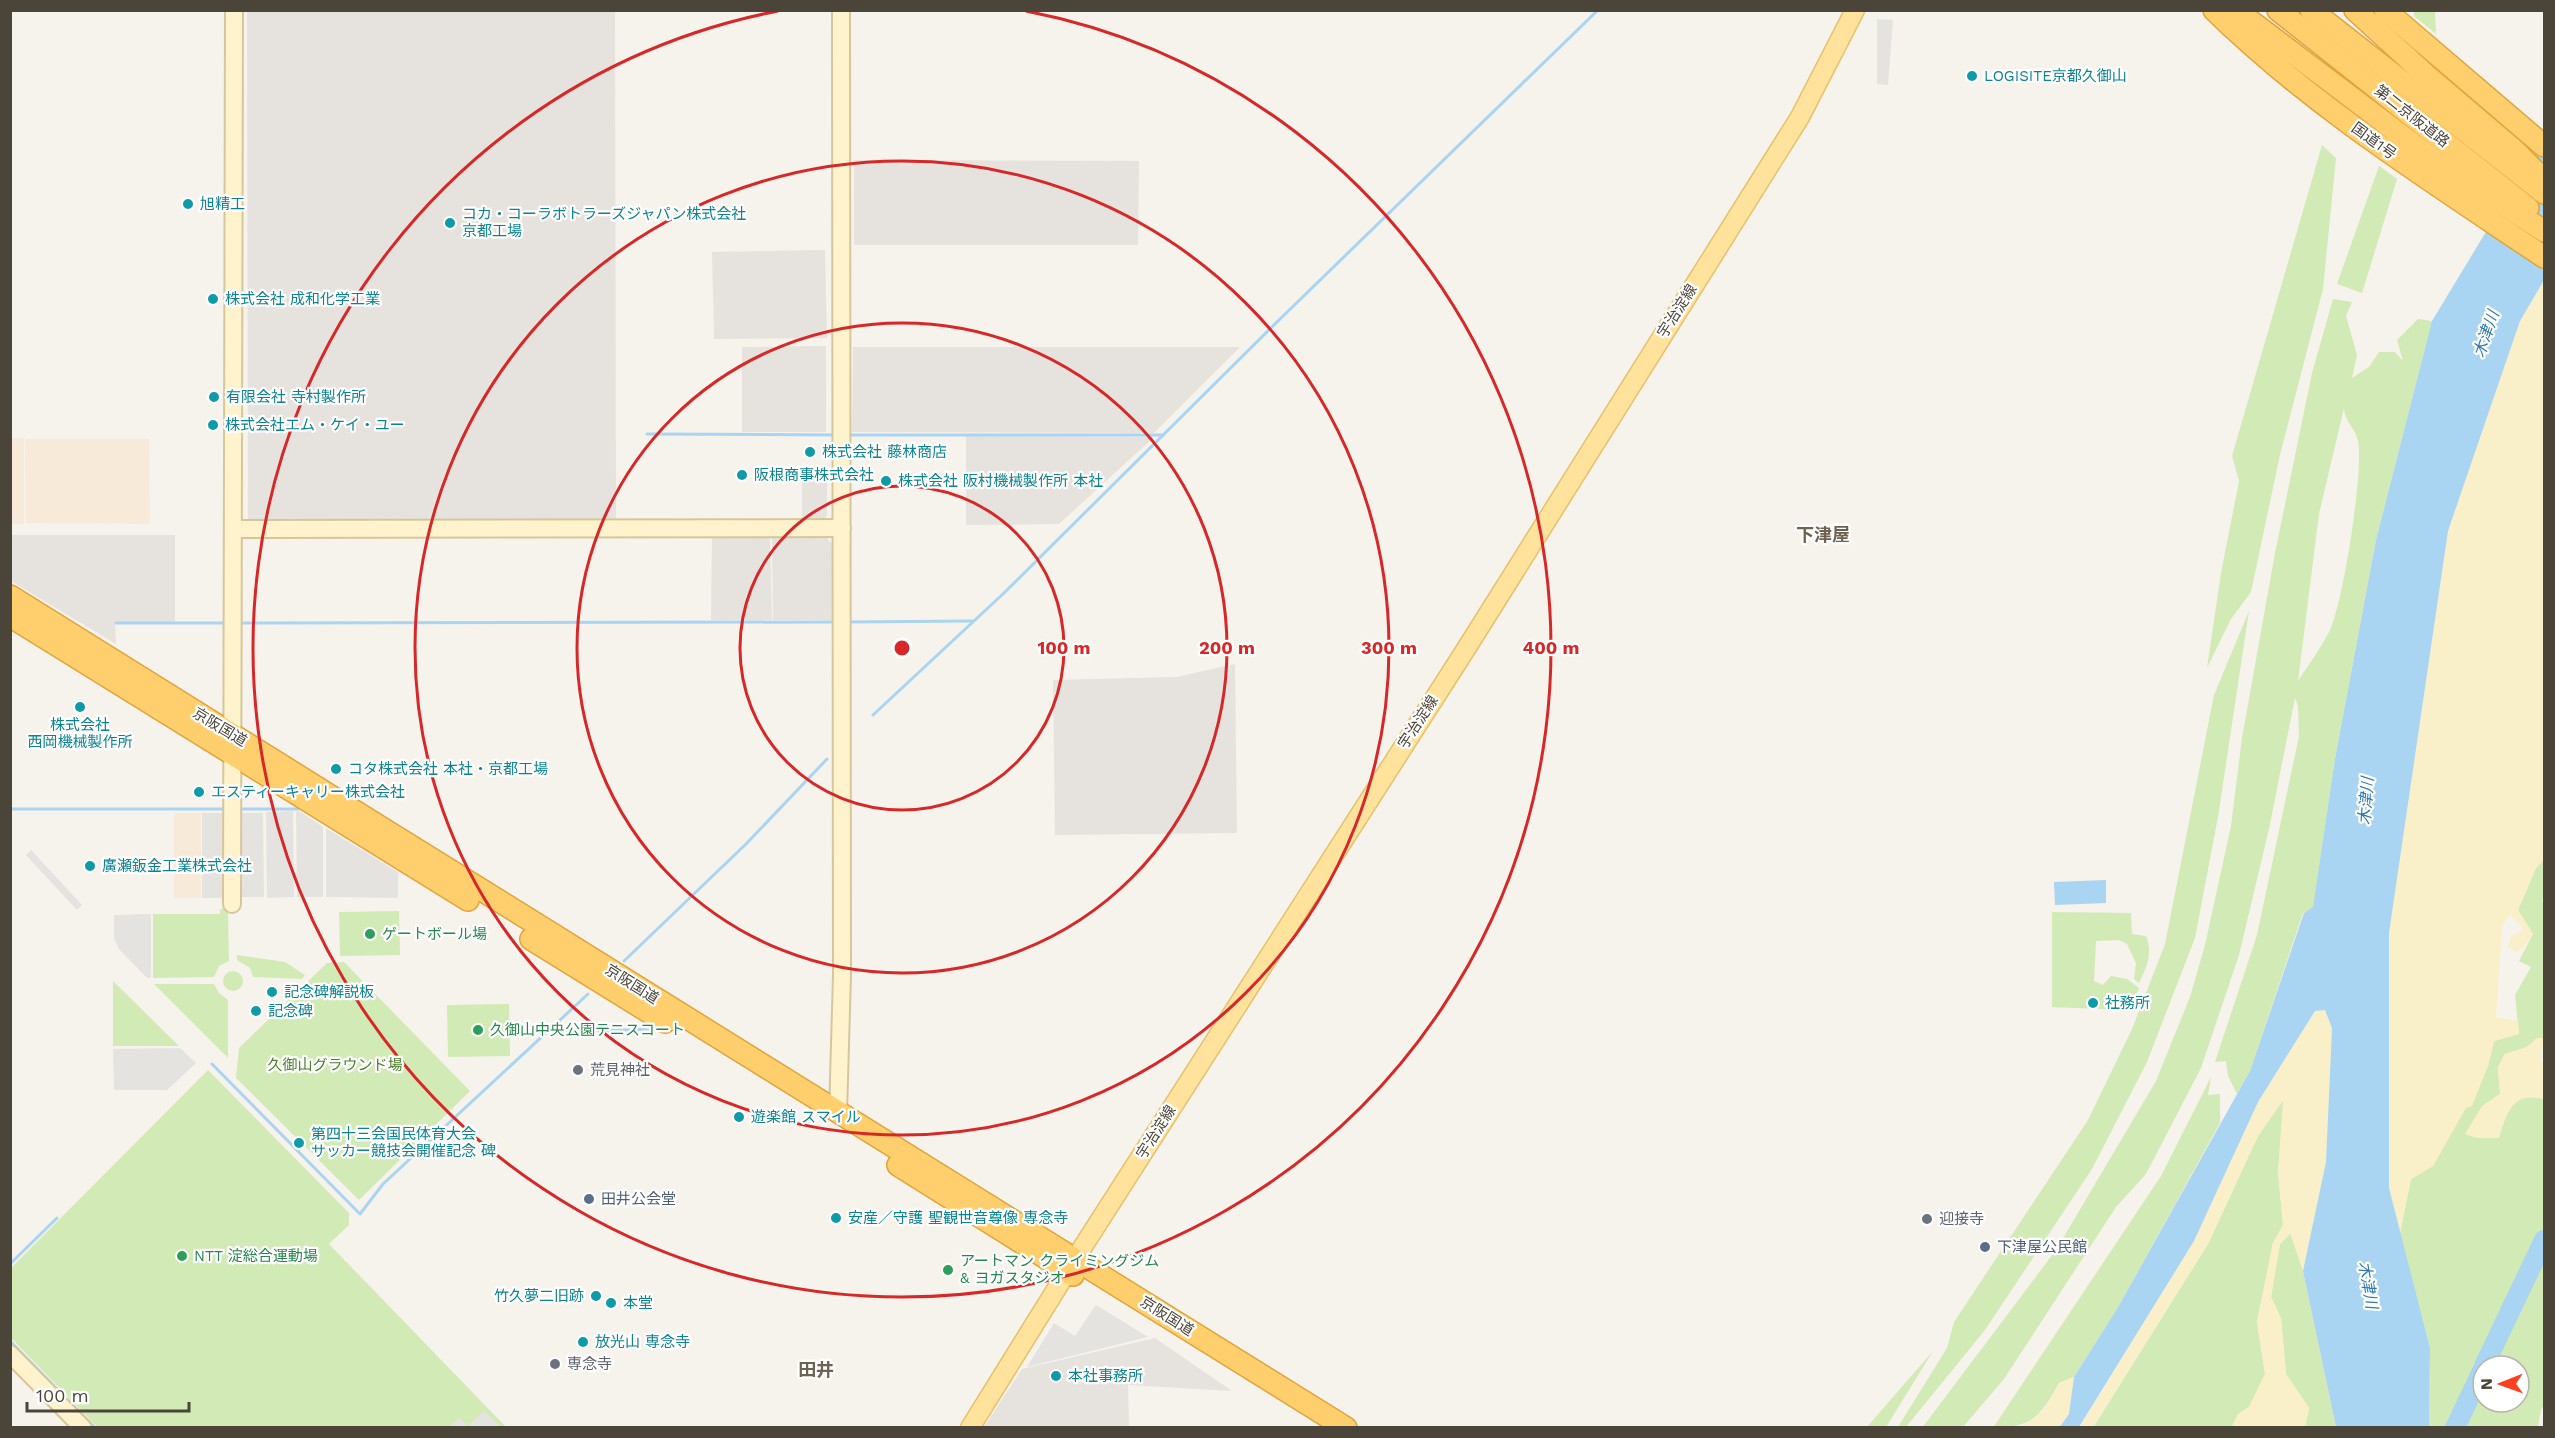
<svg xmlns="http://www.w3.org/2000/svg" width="2555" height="1438" font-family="'Work Sans','Noto Sans JP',sans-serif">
	<rect width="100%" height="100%" fill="#f6f3ec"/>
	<g fill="#f7ead8">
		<rect x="11" y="438" width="13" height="86"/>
		<polygon points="25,439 149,439 150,524 26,523"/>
		<rect x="174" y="813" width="27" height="85"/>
	</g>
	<g fill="#e6e2dd">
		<polygon points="247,11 615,11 616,519 248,520"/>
		<polygon points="854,160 1139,161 1138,245 854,245"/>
		<polygon points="825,250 827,338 714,339 712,252"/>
		<polygon points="826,346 826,432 742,432 742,347"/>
		<polygon points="853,347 1240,347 1154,433 852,432"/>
		<polygon points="966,436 1154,437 1059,524 966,525"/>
		<polygon points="802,466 827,466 827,515 821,523 802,523"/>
		<polygon points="770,534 772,620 711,620 712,536"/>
		<polygon points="11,535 175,535 175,622 115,622 116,644 11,581"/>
		<polygon points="772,537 826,537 832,544 832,620 773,620"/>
		<polygon points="1235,664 1237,833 1055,835 1053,680 1176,677"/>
		<polygon points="1155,1338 1232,1391 1128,1385 1129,1427 984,1427 1022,1369"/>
	</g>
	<g fill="#d2eab5" fill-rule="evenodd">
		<polygon points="2414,11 2435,11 2436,34 2414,16"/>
		<polygon points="2322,145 2336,158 2323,289 2280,455 2251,592 2231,619 2207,668 2221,573 2239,481 2232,456"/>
		<polygon points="2379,166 2397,179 2362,293 2337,284"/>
		<path d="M2333,299l19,3 -6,14 11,39 -5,23 17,-11 10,-15h16l8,9 -6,-21 21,-21 14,2 -56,219 -41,219 -22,149 -10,5 -53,158 -13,23 -9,-18 -2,-15 -11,1 42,-127 42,-199 -1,-30 -3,-8 -26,131 -30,126 -38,113 -55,106 -30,33 -112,172 -41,48 -41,1 134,-178 100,-169 34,-84 15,-52 26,-119 11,-88 33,-185 37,-180zM2344,408c0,13 12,21 14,33 6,30 -15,161 -28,189 -9,18 -21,34 -32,51l21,-167z"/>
		<polygon points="2249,611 2218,817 2195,938 2147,1062 2092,1169 1985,1330 1906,1427 1898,1427 1947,1348 1954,1322 2088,1120 2132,1029 2165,944 2214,695"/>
		<path d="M2544,860v37l-2,3 2,6v132h-7l-10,9 -22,7 -7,13 2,27 -18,12 17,32c5,-16 10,-40 31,-42 5,-1 10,2 14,1v308l-3,5 -3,17h-109l1,-79 -30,-115 11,-54 22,-13 55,-100 6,-25 25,-7 -4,-39 16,-28 -12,-6 14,-27 -15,-24 18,-42zM2483,1366h36v36h-36z"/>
		<polygon points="220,909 225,909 228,913 229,961 219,966 214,977 153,978 153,914 220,914"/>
		<polygon points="399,911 400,955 340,956 339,912"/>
		<path d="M2052,912l79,1 1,21 14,2c7,17 1,31 -7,47l-5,-4 2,-16 -9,-19 -8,-4 -23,1 -2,40 9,4 8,-9 16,3 12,9 -7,17 -6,5 -74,-3z"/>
		<polygon points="237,955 285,962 305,975 302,979 253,977 250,968 237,960"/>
		<polygon points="344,962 470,1091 359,1200 236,1078 239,1048 327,963"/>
		<circle cx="233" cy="981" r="10"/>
		<polygon points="113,981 179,1046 113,1046"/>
		<polygon points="154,984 214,984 219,993 228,1000 228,1058"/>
		<polygon points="509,1004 510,1056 448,1057 447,1005"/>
		<polygon points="208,1070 349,1213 349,1225 329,1244 506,1427 97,1427 11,1338 11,1268"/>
		<path d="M2211,1077l-3,18 12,-1v29l-103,186 -43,68 -15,6c-19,34 -26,44 -66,45l168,-252z"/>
		<polygon points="2284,1099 2278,1172 2283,1225 2273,1243 2257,1322 2265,1374 2249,1407 2238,1414 2232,1427 2093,1428 2208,1244 2258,1136"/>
		<polygon points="2291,1233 2303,1271 2336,1427 2305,1427 2309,1408 2286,1374 2281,1318 2271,1297 2280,1244"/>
		<polygon points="1933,1351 1886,1427 1867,1427"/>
	</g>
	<g fill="#f9efc9">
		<polygon points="2544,280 2544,860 2536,868 2518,910 2533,934 2523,948 2516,952 2508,946 2511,936 2524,930 2510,914 2502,926 2496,1017 2518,1021 2519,1034 2494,1041 2488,1066 2472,1106 2466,1108 2433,1166 2411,1179 2400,1233 2389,1188 2389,933 2448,531 2520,321"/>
		<polygon points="2326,1010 2332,1028 2326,1162 2303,1271 2290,1233 2280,1244 2271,1297 2281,1318 2286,1374 2309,1408 2305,1427 2232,1427 2238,1414 2249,1407 2265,1374 2257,1322 2273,1243 2283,1225 2278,1172 2283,1100 2258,1136 2208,1244 2093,1427 2079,1428 2194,1241 2258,1102 2315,1011"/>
		<path d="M2537,1038h7l-3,23 3,3v35c-32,-7 -38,13 -45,39h-22l-12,-4 17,-28 18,-12 -2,-27 7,-13 22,-7z"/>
		<polygon points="2074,1377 2069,1414 2059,1427 2020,1428 2044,1410 2059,1383"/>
	</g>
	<g fill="#e5e3e0">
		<polygon points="1877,19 1893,20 1888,85 1877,84"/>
		<polygon points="293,811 294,897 267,898 266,812"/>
		<polygon points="299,811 323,827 323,897 297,897 296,812"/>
		<rect x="202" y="813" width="24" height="85"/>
		<polygon points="241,813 263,813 264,897 242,897"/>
		<polygon points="326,828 398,872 398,898 326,897"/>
		<polygon points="31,850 82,905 77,910 26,855"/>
		<polygon points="151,914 151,978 147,978 119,949 114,938 114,915"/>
		<polygon points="180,1048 196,1063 167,1090 114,1090 113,1049"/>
		<polygon points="1096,1305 1148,1337 1027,1367 1054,1323 1075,1336"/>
		<polygon points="484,1411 501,1427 449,1427 459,1418 468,1426"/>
	</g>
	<g fill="#a9d4f2">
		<polygon points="2544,136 2544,280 2520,321 2448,531 2389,933 2389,1188 2430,1348 2429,1427 2336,1427 2303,1271 2326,1162 2332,1028 2325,1010 2315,1011 2258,1102 2194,1241 2079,1427 2059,1428 2069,1414 2074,1377 2117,1309 2250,1071 2304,913 2313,907 2335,759 2376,540 2432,321"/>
		<polygon points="2106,880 2106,903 2055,905 2054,882"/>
	</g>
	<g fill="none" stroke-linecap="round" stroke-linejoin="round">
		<g stroke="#a9d4f2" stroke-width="3">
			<polyline points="647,434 837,435"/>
			<polyline points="847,435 1163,435"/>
			<polyline points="847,622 972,621"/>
			<polyline points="116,623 228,623"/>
			<polyline points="238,623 837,622"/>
			<polyline points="873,715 1004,593 1280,319 1598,10"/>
			<polyline points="10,809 227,809"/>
			<polyline points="237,809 298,809"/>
			<polyline points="624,961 746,844 827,759"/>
			<polyline points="565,1032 651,1029"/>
			<polyline points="212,1064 360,1214 383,1184 588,994"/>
			<polyline points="10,1264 57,1218"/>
			<polyline points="10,1341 95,1428"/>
		</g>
		<g stroke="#a9d4f2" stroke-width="20">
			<polyline points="2484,1366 2544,1240"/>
			<polyline points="2455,1428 2483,1369"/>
		</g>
		<defs>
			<g id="secondary">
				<polyline points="233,529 842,528"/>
				<polyline points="232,904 234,10"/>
				<polyline points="838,1114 842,975 841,10"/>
				<polyline points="10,1354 83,1428"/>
			</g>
			<polyline id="primary" points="970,1428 1075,1259 1466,649 1800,117 1855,10"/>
			<g id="highway">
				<path d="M2214,10c99,97 216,170 330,247"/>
				<polyline points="2236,10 2438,163 2544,231"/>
				<polyline points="2278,10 2528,208"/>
				<polyline points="2311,10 2544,193"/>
				<polyline points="2355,10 2426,75 2514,150 2542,178"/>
				<polyline points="2385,10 2544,146"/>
				<path d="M10,596c445,278 891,555 1336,832"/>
				<polyline points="10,616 468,900"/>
				<polyline points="531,939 665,1022"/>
				<polyline points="898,1165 1073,1275"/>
			</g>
		</defs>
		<use href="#secondary" stroke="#d6c79b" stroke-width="20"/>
		<use href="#primary" stroke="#e6c16a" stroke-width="21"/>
		<use href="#highway" stroke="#e0a43c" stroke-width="24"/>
		<use href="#secondary" stroke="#fff3cd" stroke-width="16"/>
		<use href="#primary" stroke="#ffe39c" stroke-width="18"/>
		<use href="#highway" stroke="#ffcf6e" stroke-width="21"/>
	</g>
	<g fill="none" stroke="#d62828" stroke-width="3">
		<circle cx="902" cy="648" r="162"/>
		<circle cx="902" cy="648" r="325"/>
		<circle cx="902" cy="648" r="487"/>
		<path d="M1026 11A649 649 0 1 1 778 11"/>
	</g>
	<g fill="#0f9aa8" stroke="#fff" stroke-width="2">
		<circle cx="1972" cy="76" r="6"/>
		<circle cx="188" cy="204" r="6"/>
		<circle cx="450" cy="223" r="6"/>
		<circle cx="213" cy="299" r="6"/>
		<circle cx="214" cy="397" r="6"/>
		<circle cx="213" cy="425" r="6"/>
		<circle cx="810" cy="452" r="6"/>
		<circle cx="742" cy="475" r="6"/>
		<circle cx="886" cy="481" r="6"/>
		<circle cx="80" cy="707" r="6"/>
		<circle cx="336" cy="769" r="6"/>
		<circle cx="199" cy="792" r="6"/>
		<circle cx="90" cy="866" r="6"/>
		<circle cx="272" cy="992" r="6"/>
		<circle cx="2093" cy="1003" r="6"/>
		<circle cx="256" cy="1011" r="6"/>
		<circle cx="739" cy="1117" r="6"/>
		<circle cx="299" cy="1143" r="6"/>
		<circle cx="836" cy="1218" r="6"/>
		<circle cx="596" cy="1296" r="6"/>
		<circle cx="611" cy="1303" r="6"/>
		<circle cx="583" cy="1342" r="6"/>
		<circle cx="1056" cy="1376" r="6"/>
	</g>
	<g fill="#2e9e5b" stroke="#fff" stroke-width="2">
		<circle cx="370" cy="934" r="6"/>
		<circle cx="478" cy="1030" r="6"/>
		<circle cx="182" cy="1256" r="6"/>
		<circle cx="948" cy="1270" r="6"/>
	</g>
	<g fill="#6b7280" stroke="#fff" stroke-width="2">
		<circle cx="578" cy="1070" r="6"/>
		<circle cx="1927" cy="1219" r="6"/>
		<circle cx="555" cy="1364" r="6"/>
	</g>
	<g fill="#5c6f8a" stroke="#fff" stroke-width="2">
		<circle cx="589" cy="1199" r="6"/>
		<circle cx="1985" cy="1247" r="6"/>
	</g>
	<g text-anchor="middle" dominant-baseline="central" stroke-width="4.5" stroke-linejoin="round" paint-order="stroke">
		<g font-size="15" fill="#0d838f" stroke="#fff" text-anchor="start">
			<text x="1984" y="76">LOGISITE京都久御山</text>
			<text x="200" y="204">旭精工</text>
			<text x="462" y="214">コカ・コーラボトラーズジャパン株式会社<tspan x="462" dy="17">京都工場</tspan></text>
			<text x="225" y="299">株式会社 成和化学工業</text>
			<text x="226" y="397">有限会社 寺村製作所</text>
			<text x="225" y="425">株式会社エム・ケイ・ユー</text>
			<text x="822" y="452">株式会社 藤林商店</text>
			<text x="754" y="475">阪根商事株式会社</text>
			<text x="898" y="481">株式会社 阪村機械製作所 本社</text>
			<text x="80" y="725" text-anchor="middle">株式会社<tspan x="80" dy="17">西岡機械製作所</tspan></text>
			<text x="348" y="769">コタ株式会社 本社・京都工場</text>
			<text x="211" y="792">エスティーキャリー株式会社</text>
			<text x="102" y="866">廣瀬鈑金工業株式会社</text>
			<text x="284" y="992">記念碑解説板</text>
			<text x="2105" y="1003">社務所</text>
			<text x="268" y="1011">記念碑</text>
			<text x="751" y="1117">遊楽館 スマイル</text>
			<text x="311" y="1134">第四十三会国民体育大会<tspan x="311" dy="17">サッカー競技会開催記念 碑</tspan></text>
			<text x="848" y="1218">安産／守護 聖観世音尊像 専念寺</text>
			<text x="584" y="1296" text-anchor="end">竹久夢二旧跡</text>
			<text x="623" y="1303">本堂</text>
			<text x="595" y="1342">放光山 専念寺</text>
			<text x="1068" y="1376">本社事務所</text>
		</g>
		<g font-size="15" fill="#4b4439" stroke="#fff">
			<text transform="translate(2412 116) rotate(38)">第二京阪道路</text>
			<text transform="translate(2374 141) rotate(36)">国道1号</text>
			<text transform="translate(1677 311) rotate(-58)">宇治淀線</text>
			<text transform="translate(1418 722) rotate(-57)">宇治淀線</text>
			<text transform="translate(220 727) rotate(31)">京阪国道</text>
			<text transform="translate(632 984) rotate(32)">京阪国道</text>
			<text transform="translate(1156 1132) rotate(-58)">宇治淀線</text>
			<text transform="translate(1167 1316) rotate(32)">京阪国道</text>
		</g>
		<g font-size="15" fill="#27864d" stroke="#fff" text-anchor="start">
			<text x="382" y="934">ゲートボール場</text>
			<text x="490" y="1030">久御山中央公園テニスコート</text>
			<text x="194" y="1256">NTT 淀総合運動場</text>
			<text x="960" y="1261">アートマン クライミングジム<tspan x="960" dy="17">&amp; ヨガスタジオ</tspan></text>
		</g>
		<g font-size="15" fill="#4a7f2a" stroke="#fff">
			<text x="335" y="1065">久御山グラウンド場</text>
		</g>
		<g font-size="15" fill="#5b616d" stroke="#fff" text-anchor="start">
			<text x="590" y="1070">荒見神社</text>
			<text x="1939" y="1219">迎接寺</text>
			<text x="567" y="1364">専念寺</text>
		</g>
		<g font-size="15" fill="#4e5e75" stroke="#fff" text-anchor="start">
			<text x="601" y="1199">田井公会堂</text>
			<text x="1997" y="1247">下津屋公民館</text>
		</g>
		<g font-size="16" font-style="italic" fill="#2e7ab2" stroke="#fff">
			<text transform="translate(2486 334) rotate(-71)">木津川</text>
			<text transform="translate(2366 801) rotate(-86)">木津川</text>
			<text transform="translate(2368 1285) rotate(80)">木津川</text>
		</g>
		<g font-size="18" font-weight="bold" fill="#6e6250" stroke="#fff">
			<text x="1823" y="534">下津屋</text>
			<text x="816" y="1369">田井</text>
		</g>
	</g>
	<circle cx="902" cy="648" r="9" fill="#d62828" stroke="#fff" stroke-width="3"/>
	<g font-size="18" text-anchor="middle" font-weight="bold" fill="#d62828" stroke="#fff" stroke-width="4.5" stroke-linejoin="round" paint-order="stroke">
		<text x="1064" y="654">100 m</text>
		<text x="1227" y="654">200 m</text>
		<text x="1389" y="654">300 m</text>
		<text x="1551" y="654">400 m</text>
	</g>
	<rect width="2555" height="1438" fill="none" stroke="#4b4439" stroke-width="24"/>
	<g transform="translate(2501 1384) rotate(269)"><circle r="28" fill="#ffffff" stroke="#b7b4b0" stroke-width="1.5"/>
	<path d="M0-4.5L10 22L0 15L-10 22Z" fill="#fc3f1d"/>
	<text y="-9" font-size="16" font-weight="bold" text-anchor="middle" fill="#4b4439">N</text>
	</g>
	<path d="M27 1402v9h162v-9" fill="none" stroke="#4b4439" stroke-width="3"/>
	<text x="36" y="1402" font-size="18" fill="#4b4439" stroke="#ffffff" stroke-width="4.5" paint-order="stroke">100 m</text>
</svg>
